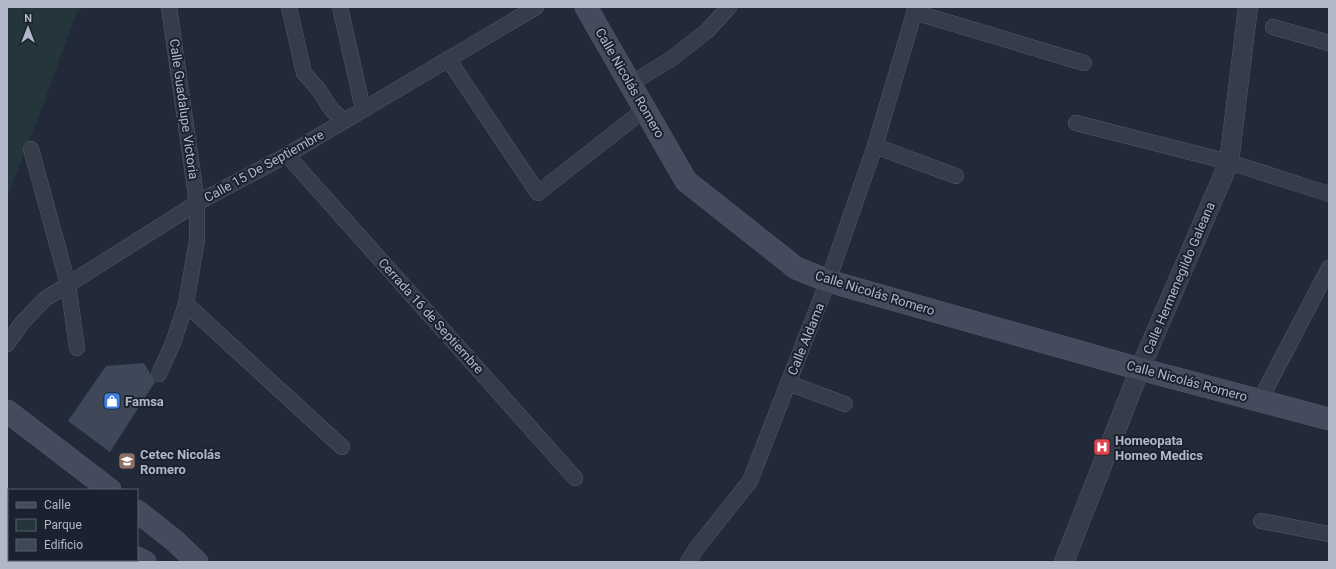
<svg xmlns="http://www.w3.org/2000/svg" width="1336" height="569" font-family="Roboto,sans-serif">
	<rect width="100%" height="100%" fill="#222a3a"/>
	<polygon fill="#24363b" points="7,7 82,7 76,14 43,105 7,197"/>
	<polygon fill="#3e4859" points="144,363 155,382 110,452 68,421 106,366"/>
	<g fill="none" stroke-linecap="round" stroke-linejoin="round">
		<defs>
			<polyline id="service" points="77,560 77,562"/>
			<g id="minor">
				<polyline points="289,7 304,73 319,90 331,109 344,121"/>
				<polyline points="340,7 363,109"/>
				<polyline points="914,12 1084,63"/>
				<polyline points="1273,27 1329,43"/>
				<polyline points="448,59 538,193 645,109"/>
				<polyline points="630,84 671,59 707,31 729,7"/>
				<polyline points="1076,123 1229,162 1329,194"/>
				<polyline points="875,146 956,176"/>
				<polyline points="31,149 68,284 77,348"/>
				<polyline points="287,155 575,478"/>
				<polyline points="186,304 342,447"/>
				<polyline points="7,344 22,323 45,299 197,203 287,155 536,7"/>
				<polyline points="159,374 173,343 186,304 197,240 197,203 169,7"/>
				<polyline points="788,383 845,404"/>
				<polyline points="1260,400 1329,268"/>
				<polyline points="1261,521 1329,534"/>
				<polyline points="688,562 696,549 750,481 828,281 875,146 916,7"/>
			</g>
			<polyline id="tertiary" points="1064,562 1140,369 1229,162 1248,7"/>
			<g id="secondary">
				<polyline points="586,7 686,181 796,268 828,281 1140,369 1329,419"/>
				<polyline points="7,411 110,490"/>
				<polyline points="137,511 175,541 197,562"/>
				<polyline points="137,558 145,562"/>
				<polyline points="27,562 27,560"/>
			</g>
		</defs>
		<use href="#service" stroke="#535a68" stroke-width="9"/>
		<use href="#minor" stroke="#535a68" stroke-width="16"/>
		<use href="#tertiary" stroke="#535a68" stroke-width="20"/>
		<use href="#secondary" stroke="#535a68" stroke-width="23"/>
		<use href="#service" stroke="#353c4a" stroke-width="8"/>
		<use href="#minor" stroke="#353c4a" stroke-width="15"/>
		<use href="#tertiary" stroke="#353c4a" stroke-width="19"/>
		<use href="#secondary" stroke="#444b5d" stroke-width="22"/>
	</g>
	<defs>
		<symbol id="shop-square" viewBox="-11 -11 22 22"><rect x="-9" y="-9" width="18" height="18" rx="4" fill="#3f7fe0" stroke="#1b222f"/><path d="M-5-2.5h2.3a2.7 3.5 0 0 1 5.4 0H5L5.5 6h-11ZM-1.5-2.5h3a1.5 2.3 0 0 0-3 0Z" fill="#fff"/></symbol>
		<symbol id="hospital-square" viewBox="-11 -11 22 22"><rect x="-9" y="-9" width="18" height="18" rx="4" fill="#e0444e" stroke="#1b222f"/><path d="M-5-5h3v3.5h4V-5h3V5h-3V1.5h-4V5h-3Z" fill="#fff"/></symbol>
		<symbol id="school-square" viewBox="-11 -11 22 22"><rect x="-9" y="-9" width="18" height="18" rx="4" fill="#8d6e63" stroke="#1b222f"/><path d="M0-5L7-2L0 1L-7-2ZM-4 1L0 2.5L4 1V4Q0 6-4 4Z" fill="#fff"/></symbol>
	</defs>
	<g fill-rule="evenodd">
		<use href="#shop-square" x="102" y="391" width="20" height="20"/>
		<use href="#hospital-square" x="1092" y="437" width="20" height="20"/>
		<use href="#school-square" x="117" y="451" width="20" height="20"/>
	</g>
	<g text-anchor="middle" dominant-baseline="central" stroke-width="4" stroke-linejoin="round" paint-order="stroke">
		<g font-size="13" fill="#b0b7c6" stroke="#1b222f">
			<text transform="translate(630 83) rotate(60)">Calle Nicolás Romero</text>
			<text transform="translate(184 109) rotate(82)">Calle Guadalupe Victoria</text>
			<text transform="translate(264 166) rotate(-29)">Calle 15 De Septiembre</text>
			<text transform="translate(1179 278) rotate(-67)">Calle Hermenegildo Galeana</text>
			<text transform="translate(875 293) rotate(17)">Calle Nicolás Romero</text>
			<text transform="translate(431 316) rotate(48)">Cerrada 16 de Septiembre</text>
			<text transform="translate(806 339) rotate(-68)">Calle Aldama</text>
			<text transform="translate(1187 381) rotate(15)">Calle Nicolás Romero</text>
		</g>
		<g font-size="13" font-weight="bold" fill="#b0b7c6" stroke="#1b222f" text-anchor="start">
			<text x="125" y="401">Famsa</text>
			<text x="1115" y="440">Homeopata<tspan x="1115" dy="15">Homeo Medics</tspan></text>
			<text x="140" y="454">Cetec Nicolás<tspan x="140" dy="15">Romero</tspan></text>
		</g>
	</g>
	<rect width="1336" height="569" fill="none" stroke="#b0b7c6" stroke-width="16"/>
	<rect x="8" y="489" width="130" height="72" fill="#1b222f" stroke="#575e6b"/>
	<rect x="16" y="502" width="20" height="6" fill="#444b5d" stroke="#575e6b"/>
	<text x="44" y="509" font-size="12" fill="#b0b7c6">Calle</text>
	<rect x="16" y="519" width="20" height="12" fill="#24363b" stroke="#575e6b"/>
	<text x="44" y="529" font-size="12" fill="#b0b7c6">Parque</text>
	<rect x="16" y="539" width="20" height="12" fill="#3e4859" stroke="#575e6b"/>
	<text x="44" y="549" font-size="12" fill="#b0b7c6">Edificio</text>
	<g transform="translate(28 28)" stroke="#1b222f" stroke-width="3" paint-order="stroke">
	<path d="M0-3L7 15L0 10L-7 15Z" fill="#b0b7c6"/>
	<text y="-6" font-size="11" font-weight="bold" text-anchor="middle" fill="#b0b7c6">N</text>
	</g>
</svg>
